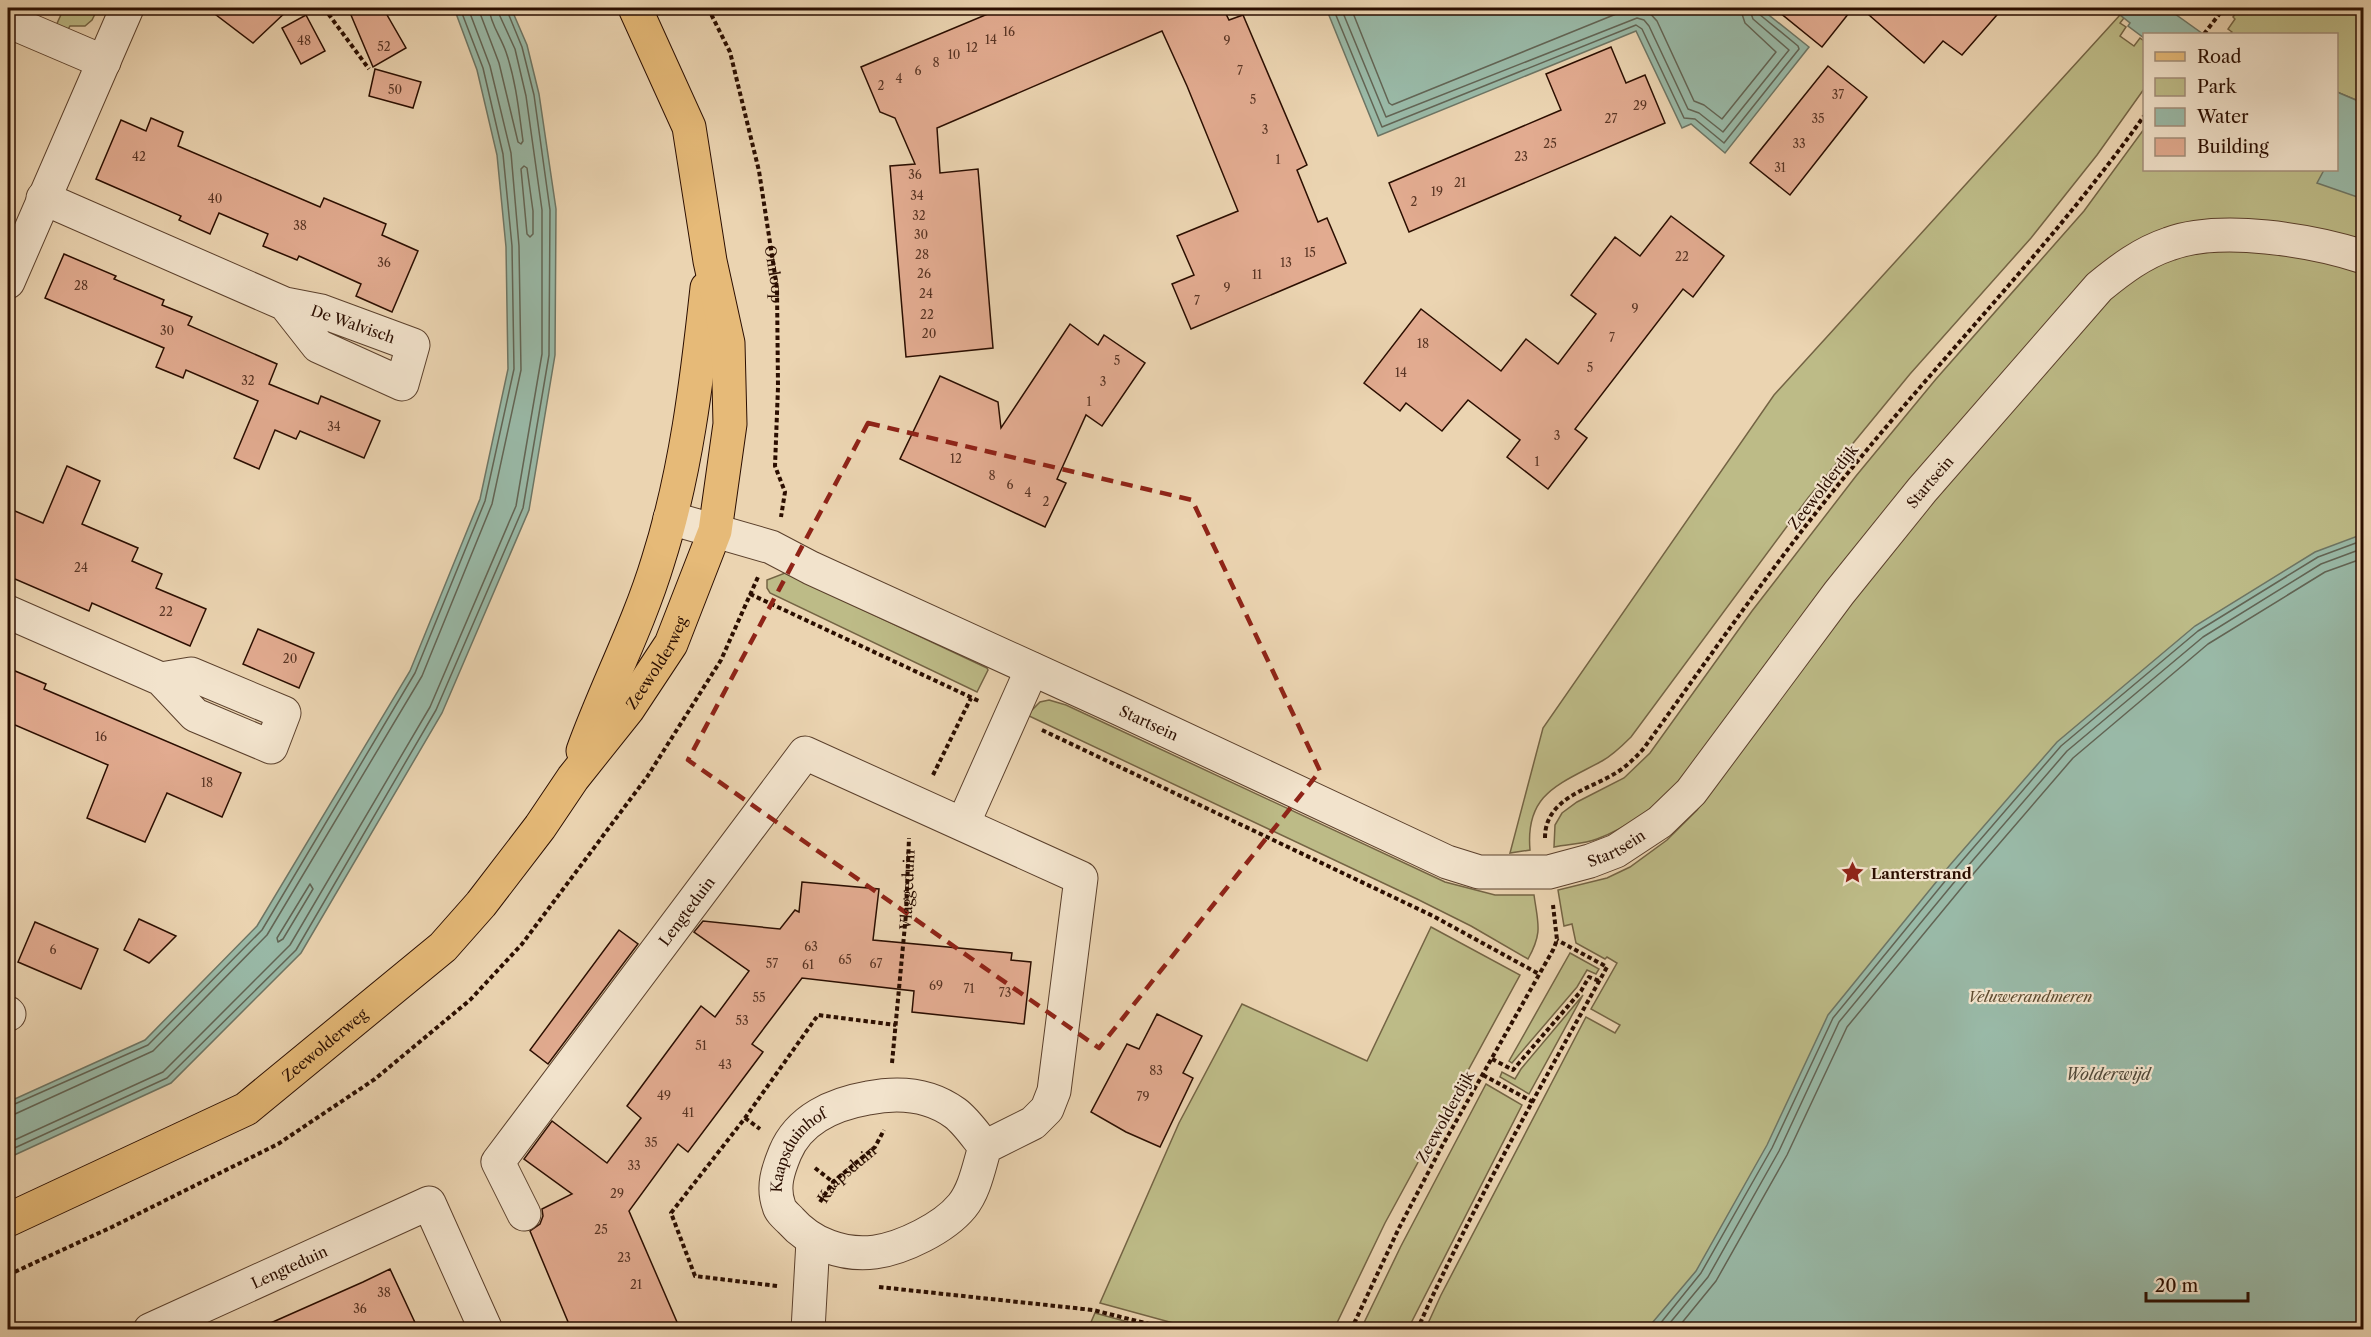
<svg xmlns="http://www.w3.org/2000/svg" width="2371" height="1337" font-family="'Libre Caslon Text',serif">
	<rect width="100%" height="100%" fill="#ebd4b1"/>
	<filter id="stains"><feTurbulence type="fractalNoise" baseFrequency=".00333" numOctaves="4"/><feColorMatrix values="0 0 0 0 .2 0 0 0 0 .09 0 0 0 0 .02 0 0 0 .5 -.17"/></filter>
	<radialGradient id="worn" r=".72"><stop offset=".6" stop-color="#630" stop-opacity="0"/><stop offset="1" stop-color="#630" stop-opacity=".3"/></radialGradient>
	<g fill="#bdbb87" stroke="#746444" stroke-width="1.5">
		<polygon points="64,8 98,8 92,20 85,26 70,26 66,33 55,28"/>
		<polygon points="2236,8 2363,8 2363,103 2337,92 2336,34 2230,34 2232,32 2228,29 2235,19 2233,17 2238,10"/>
		<path d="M2120,15l4,3 -4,5 6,4 -6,9 14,10 6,-8 4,3v48l-47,66 -66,83 -121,136 -102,124 -177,239c-9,9 -18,18 -29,24 -42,23 -77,32 -72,89l-20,3 33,-125 231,-333z"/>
		<path d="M2363,115v1214l-938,1 16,-35 145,-278 29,16 5,-8 -29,-16 26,-46 -10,-6 -2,2 -29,-16 -4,-19 -8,2 -6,-36 49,-12 23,-11 37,-27 30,-30 99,-139 101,-130 212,-244c34,-30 71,-48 117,-47l27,-28c-38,-5 -74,-1 -109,17 -56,28 -96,86 -136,132 -51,58 -101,116 -150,175 -27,33 -52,68 -77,101 -54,71 -96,158 -184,192 -13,5 -29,5 -43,8l1,-22 7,-12 15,-11 47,-24 26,-25 102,-142 104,-135 80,-97 148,-168 60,-82v41h192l1,-29z"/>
		<polygon points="785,573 987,668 988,670 977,692 770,593 767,588 767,580"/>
		<path d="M1049,700l17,5 379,177 50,13h39c4,29 9,37 -6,64l-57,-33 -54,-27 -390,-184 13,-13z"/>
		<polygon points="1431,927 1520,975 1385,1223 1334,1329 1195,1329 1100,1303 1179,1123 1242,1004 1367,1061"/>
		<polygon points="1570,953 1599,969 1596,974 1587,970 1577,987 1512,1063 1509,1061"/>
		<polygon points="1583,995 1529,1094 1500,1077 1502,1072 1515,1079 1521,1069"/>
		<polygon points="1486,1084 1522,1105 1408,1329 1361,1329 1401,1246"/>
		<polygon points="1095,1313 1154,1329 1088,1329"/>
	</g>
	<g fill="#99b9a7" stroke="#6d7564" stroke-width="1.5">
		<polygon points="454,8 511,8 527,45 539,94 556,209 555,355 529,510 442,713 301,953 171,1083 8,1158 8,1102 145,1040 257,926 410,671 480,499 508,369 506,247 497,155 477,70"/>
		<polygon points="1326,8 1760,8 1809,47 1725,153 1691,124 1682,128 1636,31 1378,136"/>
		<polygon points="2098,8 2170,8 2171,11 2203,34 2144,34 2144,38 2128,26 2130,23 2120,15"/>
		<polygon points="2337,92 2363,103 2363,199 2317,183 2324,170 2336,170"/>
		<polygon points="2363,534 2363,1329 1647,1329 1696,1271 1767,1145 1828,1015 1950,865 2057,742 2195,626 2315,552"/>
	</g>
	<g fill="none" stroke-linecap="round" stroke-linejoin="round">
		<g stroke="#626454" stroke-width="1.5">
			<path d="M478,8l21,55 19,79 3,2 2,-3c-4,-29 -7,-60 -17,-89 -5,-15 -16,-29 -17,-44"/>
			<polyline points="1333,8 1382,127 1636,25 1642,29 1684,118 1695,119 1724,143 1799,49 1798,46 1759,14 1757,8"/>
			<polyline points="1341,8 1386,117 1637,18 1644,20 1649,26 1688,109 1699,113 1723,132 1789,50 1753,19 1749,8"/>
			<path d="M1351,8l38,95 3,2 234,-95c13,-3 23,0 31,11l37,80 10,4 18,14 54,-67 -31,-29 -5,-15"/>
			<polygon points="524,166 527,168 533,211 533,234 530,237 527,234 521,169"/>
			<polygon points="310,884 313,889 283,939 278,942 277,938"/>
			<polyline points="8,1107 148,1045 262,930 415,673 485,501 514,369 512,246 503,154 483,68 460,8"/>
			<polyline points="8,1115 15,1114 153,1051 267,935 422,676 492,504 521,370 519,246 511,153 490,66 468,8"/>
			<polyline points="8,1143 163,1072 290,945 430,707 516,506 542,354 542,210 526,96 515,49 499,14 498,8"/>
			<polyline points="8,1151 167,1078 296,950 436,710 523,508 549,355 550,210 534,95 522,47 506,8"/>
			<polyline points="1655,1330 1701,1273 1772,1148 1833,1018 1955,869 2061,746 2198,631 2318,557 2364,540"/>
			<polyline points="1664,1330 1708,1277 1779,1151 1839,1022 1961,874 2067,751 2203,637 2321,564 2364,548"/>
			<polyline points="1676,1330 1716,1281 1787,1155 1847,1027 1968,880 2073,758 2208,644 2325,572 2364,558"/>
		</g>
	</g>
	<g fill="#e2ab90" stroke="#2b0e00" stroke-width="1.5">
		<polygon points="207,8 290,8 253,43"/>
		<polygon points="348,8 383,8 406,48 373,67"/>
		<polygon points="1002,8 1223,8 1229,20 1243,15 1307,165 1297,170 1318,222 1327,218 1346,263 1191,329 1172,284 1194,275 1177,236 1238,211 1187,86 1162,31 937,128 940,173 978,169 993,348 906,357 890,166 915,164 895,118 880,112 861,67"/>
		<polygon points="1774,8 1853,8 1822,47"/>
		<polygon points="1861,8 2003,8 1962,55 1943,41 1924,63"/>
		<polygon points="306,15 325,51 301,64 282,28"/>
		<polygon points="1611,47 1626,83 1645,75 1665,123 1409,232 1389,183 1561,110 1546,74"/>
		<polygon points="1828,66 1867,97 1790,195 1750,163"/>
		<polygon points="375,69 421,82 413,108 369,96"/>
		<polygon points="151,118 183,132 178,146 320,207 324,198 386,224 382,235 418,251 392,312 356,296 361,284 299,256 297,260 263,246 268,234 219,213 210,234 179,220 181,216 96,179 121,120 146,131"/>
		<polygon points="1671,216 1724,256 1693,297 1683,289 1575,429 1587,438 1548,489 1507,457 1520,440 1468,400 1442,431 1406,403 1400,411 1364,383 1421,309 1501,371 1526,339 1558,364 1596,314 1571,295 1615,237 1640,256"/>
		<polygon points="64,254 116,276 114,279 164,300 162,305 192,317 188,325 277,364 269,384 318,404 321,396 380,421 364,458 300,431 296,439 275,430 259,469 234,458 258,401 186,370 183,378 156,367 164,348 45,298"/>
		<polygon points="1070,324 1098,345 1104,335 1145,363 1102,426 1086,415 1057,479 1066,483 1045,527 900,459 940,376 998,402 1001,428"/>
		<polygon points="67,466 100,481 82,524 138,548 132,561 162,574 156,588 206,609 190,646 92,603 89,611 8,576 8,508 43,523"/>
		<polygon points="258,629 314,653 299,688 243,664"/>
		<polygon points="8,668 46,684 44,689 241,773 222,817 167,793 145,842 87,818 108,765 8,722"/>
		<polygon points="802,882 879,889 873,940 1012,953 1011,960 1031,962 1024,1024 912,1012 914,991 802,978 752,1044 763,1052 688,1152 678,1144 629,1211 680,1329 571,1329 530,1231 540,1224 543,1216 542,1209 572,1194 524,1159 552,1121 607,1163 641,1118 627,1106 701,1006 715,1017 749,971 694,932 703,921 780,929 795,910 799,912"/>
		<polygon points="139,919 176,936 149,963 124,950"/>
		<polygon points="35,922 98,949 81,989 18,962"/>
		<polygon points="619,930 638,944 548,1064 530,1050"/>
		<polygon points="1157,1014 1202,1036 1183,1073 1193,1078 1160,1147 1126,1132 1091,1112 1127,1044 1139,1049"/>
		<polygon points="390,1269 418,1329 257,1329 363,1282"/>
	</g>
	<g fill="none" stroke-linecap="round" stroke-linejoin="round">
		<defs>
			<g id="minor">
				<polyline points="8,21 104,62"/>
				<polyline points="43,198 285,304 318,346 402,384 413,345 321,311 285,304"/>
				<polyline points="8,282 127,8"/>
				<path id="s4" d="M670,518l101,29 40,21 307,140 329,154 32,10h70l41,-11 26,-10 44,-29 31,-30 148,-199 83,-103 177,-203c22,-18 43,-34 70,-43 52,-19 143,-4 195,13"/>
				<polyline points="8,612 161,679 195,715 271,747 284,713 191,674 161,679"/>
				<polyline points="963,824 1032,669"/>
				<polyline points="8,1013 9,1014"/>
				<path id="s5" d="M524,1214l-26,-52 307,-409 276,125 -27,213 -7,18 -14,14 -48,24c-6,19 -10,43 -23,59 -18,22 -59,42 -87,46 -32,4 -64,-8 -85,-32 -4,-4 -10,-9 -11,-14 -7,-19 -1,-36 6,-53 14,-34 49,-49 83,-55 30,-6 61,-4 87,15 11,8 21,23 30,34"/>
				<path id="s6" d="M150,1330l279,-127 57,127"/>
				<polyline points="808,1330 813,1241"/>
			</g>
			<g id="major">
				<path d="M583,751c23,-64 55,-124 75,-190 28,-88 39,-181 49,-273"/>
				<path id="s7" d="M8,1220l238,-111 197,-162 38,-43 59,-77 33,-49 55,-69 43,-65 44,-113 15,-107 -2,-81 -18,-82 -21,-134 -54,-119"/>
			</g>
		</defs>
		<use href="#minor" stroke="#5b402c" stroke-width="35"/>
		<use href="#major" stroke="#2b0e00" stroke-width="35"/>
		<g stroke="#2b0e00" stroke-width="4" stroke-dasharray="4.5 3" stroke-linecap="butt">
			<polyline points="324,8 369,69"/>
			<path id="s1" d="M708,8l22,44 29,119 18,117 1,99 -3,79 10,26 -4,25"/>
			<polyline points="2204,34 2224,8"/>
			<polyline points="750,594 981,702"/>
			<polyline points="1042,730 1433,916 1539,974"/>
			<polyline points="933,775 971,698"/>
			<path d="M1545,838c0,-40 43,-48 71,-65 11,-7 20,-16 28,-25 68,-94 134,-191 208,-280 97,-119 203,-227 292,-352"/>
			<polyline points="1492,1059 1513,1070 1581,991 1589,977 1599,981"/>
			<path id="s2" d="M892,1063l14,-149 3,-76"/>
			<polyline points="1483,1075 1533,1102"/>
			<polyline points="745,1118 760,1129"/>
			<polyline points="815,1168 833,1182"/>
			<path id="s3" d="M820,1202l13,-20 42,-35 9,-17"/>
			<polyline points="8,1275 112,1227 278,1144 375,1079 470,1000 522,944 647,777 721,660 758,577"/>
			<polyline points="777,1286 695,1276 671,1213 745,1118 818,1015 896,1025"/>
			<polyline points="879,1287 1093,1310 1173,1330"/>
			<polyline points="1351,1330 1399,1228 1441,1148 1553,950 1557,940 1553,905"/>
			<path d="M1417,1330c56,-125 124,-244 190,-363l-50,-27"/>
		</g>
		<use href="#minor" stroke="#f2e3cc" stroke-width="33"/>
		<use href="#major" stroke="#e6ba78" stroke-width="33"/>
	</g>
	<path fill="none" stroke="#8f2418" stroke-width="4.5" stroke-dasharray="12 8" stroke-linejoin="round" d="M868,423l324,77 128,271 -221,277 -411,-288z"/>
	<defs>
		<symbol id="sight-bare" viewBox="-9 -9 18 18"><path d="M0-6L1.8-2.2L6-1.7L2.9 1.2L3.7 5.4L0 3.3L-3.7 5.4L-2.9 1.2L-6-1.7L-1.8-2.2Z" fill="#8f2418" stroke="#f2e3cc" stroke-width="2.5" paint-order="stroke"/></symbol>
	</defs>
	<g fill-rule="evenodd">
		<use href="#sight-bare" x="1836" y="856" width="33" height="33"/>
	</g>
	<g text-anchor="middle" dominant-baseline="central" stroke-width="4.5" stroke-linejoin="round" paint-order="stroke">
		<g font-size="12" fill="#593524">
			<text x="1009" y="31">16</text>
			<text x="991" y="39">14</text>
			<text x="304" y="40">48</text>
			<text x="1227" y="40">9</text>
			<text x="384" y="46">52</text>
			<text x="972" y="47">12</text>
			<text x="954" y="54">10</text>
			<text x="936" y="62">8</text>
			<text x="918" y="70">6</text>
			<text x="1240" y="70">7</text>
			<text x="899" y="78">4</text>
			<text x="881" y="85">2</text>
			<text x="395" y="89">50</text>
			<text x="1838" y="94">37</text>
			<text x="1253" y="99">5</text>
			<text x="1640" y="105">29</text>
			<text x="1611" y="118">27</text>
			<text x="1818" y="118">35</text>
			<text x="1265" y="129">3</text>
			<text x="1550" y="143">25</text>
			<text x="1799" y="143">33</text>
			<text x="139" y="156">42</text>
			<text x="1521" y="156">23</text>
			<text x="1278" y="159">1</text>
			<text x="1780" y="167">31</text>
			<text x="915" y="174">36</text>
			<text x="1460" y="182">21</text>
			<text x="1437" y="191">19</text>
			<text x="917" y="195">34</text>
			<text x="215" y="198">40</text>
			<text x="1414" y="201">2</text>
			<text x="919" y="215">32</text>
			<text x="300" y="225">38</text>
			<text x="921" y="234">30</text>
			<text x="1310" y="252">15</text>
			<text x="922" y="254">28</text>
			<text x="1682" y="256">22</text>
			<text x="384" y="262">36</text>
			<text x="1286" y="262">13</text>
			<text x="924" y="273">26</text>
			<text x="1257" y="274">11</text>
			<text x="81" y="285">28</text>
			<text x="1227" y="287">9</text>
			<text x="926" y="293">24</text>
			<text x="1197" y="300">7</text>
			<text x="1635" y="308">9</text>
			<text x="927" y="314">22</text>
			<text x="167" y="330">30</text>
			<text x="929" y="333">20</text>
			<text x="1612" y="337">7</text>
			<text x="1423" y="343">18</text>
			<text x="1117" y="360">5</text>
			<text x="1590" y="367">5</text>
			<text x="1401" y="372">14</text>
			<text x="248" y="380">32</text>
			<text x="1103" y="381">3</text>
			<text x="1089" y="401">1</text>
			<text x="334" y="426">34</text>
			<text x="1557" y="435">3</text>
			<text x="956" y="458">12</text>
			<text x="1537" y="461">1</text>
			<text x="992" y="475">8</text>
			<text x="1010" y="484">6</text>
			<text x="1028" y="492">4</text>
			<text x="1046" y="501">2</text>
			<text x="81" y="567">24</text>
			<text x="166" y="611">22</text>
			<text x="290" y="658">20</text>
			<text x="101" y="736">16</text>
			<text x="207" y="782">18</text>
			<text x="811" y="946">63</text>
			<text x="53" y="949">6</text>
			<text x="845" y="959">65</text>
			<text x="772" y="963">57</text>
			<text x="876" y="963">67</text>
			<text x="808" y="964">61</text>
			<text x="936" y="985">69</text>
			<text x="969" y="988">71</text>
			<text x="1005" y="992">73</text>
			<text x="759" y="997">55</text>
			<text x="742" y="1020">53</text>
			<text x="701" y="1045">51</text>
			<text x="725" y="1064">43</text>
			<text x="1156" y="1070">83</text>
			<text x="664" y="1095">49</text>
			<text x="1143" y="1096">79</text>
			<text x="688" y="1112">41</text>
			<text x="651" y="1142">35</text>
			<text x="634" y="1165">33</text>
			<text x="617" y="1193">29</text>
			<text x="601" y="1229">25</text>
			<text x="624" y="1257">23</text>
			<text x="636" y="1284">21</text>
			<text x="384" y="1292">38</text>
			<text x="360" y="1308">36</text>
		</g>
		<g font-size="15" fill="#2b0e00" stroke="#f2e3cc">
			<text stroke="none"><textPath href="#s1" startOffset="276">Omloop</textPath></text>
			<text transform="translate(353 324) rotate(19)">De Walvisch</text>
			<text stroke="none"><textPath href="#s4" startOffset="1512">Startsein</textPath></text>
			<text transform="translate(1823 487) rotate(-52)">Zeewolderdijk</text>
			<text stroke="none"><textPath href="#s7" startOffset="874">Zeewolderweg</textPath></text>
			<text stroke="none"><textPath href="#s4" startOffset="522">Startsein</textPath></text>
			<text stroke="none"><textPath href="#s4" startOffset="1026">Startsein</textPath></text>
			<text stroke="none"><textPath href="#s2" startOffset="174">Vlaggeduin</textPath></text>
			<text stroke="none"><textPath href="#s5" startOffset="372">Lengteduin</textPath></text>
			<text stroke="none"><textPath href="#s7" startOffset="364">Zeewolderweg</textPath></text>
			<text transform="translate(1445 1117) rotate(-61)">Zeewolderdijk</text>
			<text stroke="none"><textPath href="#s5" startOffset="1520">Kaapsduinhof</textPath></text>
			<text stroke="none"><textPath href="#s3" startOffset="39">Kaapsduin</textPath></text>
			<text stroke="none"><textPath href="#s6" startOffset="153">Lengteduin</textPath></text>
		</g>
		<g font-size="15" font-weight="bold" fill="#2b0e00" stroke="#f2e3cc" text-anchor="start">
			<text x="1871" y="873">Lanterstrand</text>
		</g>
		<g font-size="15" font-style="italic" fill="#5e4b2f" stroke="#f2e3cc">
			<text x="2030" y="996">Veluwerandmeren</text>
		</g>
		<g font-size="16" font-style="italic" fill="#524a3a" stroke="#f2e3cc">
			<text x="2108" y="1074">Wolderwijd</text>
		</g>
	</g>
	<rect width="2371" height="1337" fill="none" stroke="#ebd4b1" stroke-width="30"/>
	<rect x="9" y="9" width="2353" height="1319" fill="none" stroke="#2b0e00" stroke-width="3"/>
	<rect x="15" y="15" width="2341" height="1307" fill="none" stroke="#2b0e00" stroke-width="1.5"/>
	<rect x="2143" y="33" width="195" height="138" fill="#f2e3cc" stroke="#a28e7a" stroke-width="1.5"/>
	<rect x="2155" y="52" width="30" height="9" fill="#e6ba78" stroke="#a28e7a" stroke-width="1.5"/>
	<text x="2197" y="63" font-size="18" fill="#2b0e00">Road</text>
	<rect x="2155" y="78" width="30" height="18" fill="#bdbb87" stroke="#a28e7a" stroke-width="1.5"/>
	<text x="2197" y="93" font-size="18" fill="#2b0e00">Park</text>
	<rect x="2155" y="108" width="30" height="18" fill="#99b9a7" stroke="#a28e7a" stroke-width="1.5"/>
	<text x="2197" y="123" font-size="18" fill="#2b0e00">Water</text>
	<rect x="2155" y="138" width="30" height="18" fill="#e2ab90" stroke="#a28e7a" stroke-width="1.5"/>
	<text x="2197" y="153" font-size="18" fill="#2b0e00">Building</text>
	<path d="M2146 1292v9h102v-9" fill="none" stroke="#2b0e00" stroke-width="3"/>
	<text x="2155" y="1292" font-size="18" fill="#2b0e00" stroke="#f2e3cc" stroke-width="4.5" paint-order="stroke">20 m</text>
	<rect width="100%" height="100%" filter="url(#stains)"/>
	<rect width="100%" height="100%" fill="url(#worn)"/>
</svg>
